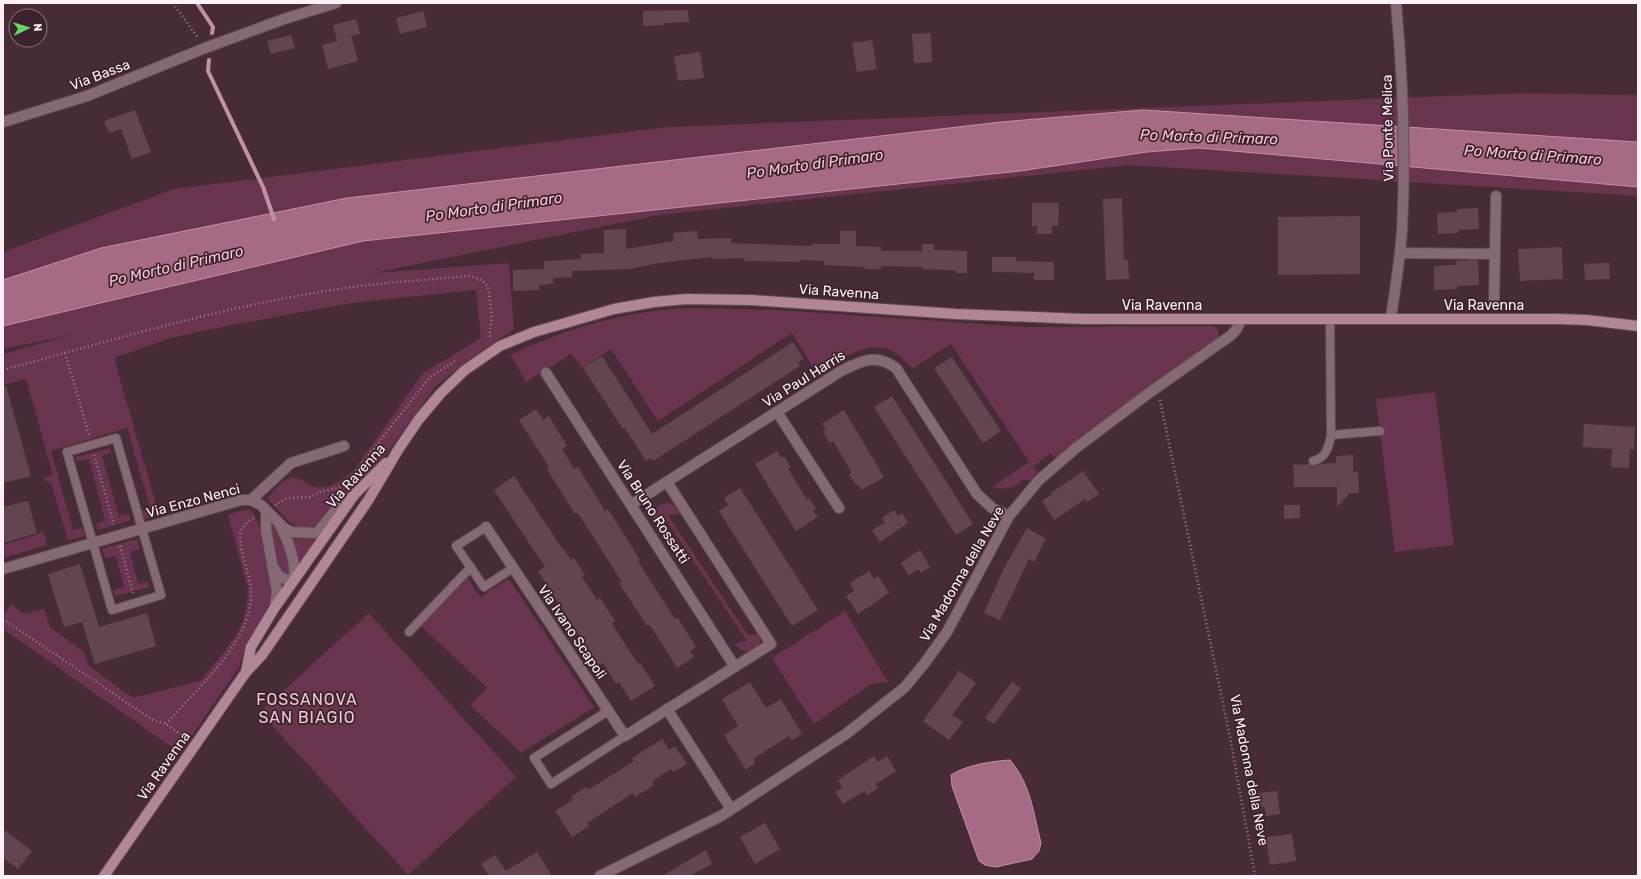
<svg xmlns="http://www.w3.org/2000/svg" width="1641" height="879" font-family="Rubik,sans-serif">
	<rect width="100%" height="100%" fill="#472c37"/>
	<g fill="#69344d">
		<path d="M1522,93l116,2v101l-509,-31 -470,50 -286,58 136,-10 5,66 -47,32 -32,26 -64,88 -21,17 -13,8 -18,24 -13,5 -8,-1 -11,-8 -20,-22c6,-6 14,-18 23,-20 7,-2 12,3 18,6 17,10 35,-4 47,-15l68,-96 58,-35 -5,-48 -125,13 -134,25 -46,10 -57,20 45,157 -14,4 -3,-8 8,-3 -23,-80 -76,23 22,79 10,-2 2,8 -17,4 -17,-57 -9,-5 11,-3 -27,-96 -23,6v-31l67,-19 -67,14v-97l171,-63 493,-62z"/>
		<path d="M692,308l87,2 247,17 188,-1 3,2 2,6 -2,7 -123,87 -38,30 -5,-5 -18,14 5,5 -9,9 -5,-2c-10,9 -19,11 -32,8l37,-25 -78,-118 -39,25c-4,-4 -7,-8 -11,-12 -29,-24 -59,2 -83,19l-26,-43 -134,88 -47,-72 -29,19 -11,-14 -45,28 -16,-27c57,-27 118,-45 182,-47z"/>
		<polygon points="1435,392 1454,545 1395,552 1376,399"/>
		<polygon points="110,448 112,453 102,456 119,516 129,514 130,520 98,530 96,524 105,520 89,459 77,461 76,457"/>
		<path d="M669,503l7,3 4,8 -12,1 80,120 11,-1 1,9 -2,6c-10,4 -18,3 -23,-6l12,-2 -81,-121 -13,2c-1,-12 4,-18 16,-19z"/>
		<polygon points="243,510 249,510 253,513 259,524 271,587 270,603 245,649 239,667 180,753 3,629 3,612 5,613 11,604 24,614 44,609 50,627 84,652 89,666 133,698 200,681 221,656 235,637 242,624 247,605 248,589 228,515"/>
		<polygon points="267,516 280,531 284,542 292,574 288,578 277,567"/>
		<polygon points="44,532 47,545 3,558 3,545"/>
		<polygon points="289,535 319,538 300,565"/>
		<polygon points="137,539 140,549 130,552 138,584 148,582 150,587 115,596 113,590 124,587 116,556 105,558 102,549"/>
		<polygon points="468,578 480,597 509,579 594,707 521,753 470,705 487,688 421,626"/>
		<polygon points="845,611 888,682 871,684 814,724 772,658"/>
		<polygon points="369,613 516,777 408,875 260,712"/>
	</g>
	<g fill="#a66a84" stroke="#c092a6">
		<polygon points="1143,110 1638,142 1638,187 1199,148 1147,152 1020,171 363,241 3,326 3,280 101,248 347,198 1001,122"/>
		<path d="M1010,760c21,25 23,52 31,83l-2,8 -7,8 -36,8 -11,-2 -6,-4 -27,-75 -1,-11c15,-10 42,-14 59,-15z"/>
	</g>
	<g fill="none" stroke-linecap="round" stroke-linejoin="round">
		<g stroke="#c092a6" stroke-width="4">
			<polyline points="197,3 213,27 212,33"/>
			<polyline points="209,60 208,71 263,187 274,219"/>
		</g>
	</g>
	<g fill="#624551">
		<polygon points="688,10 689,22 664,23 664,25 643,26 643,11"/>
		<polygon points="423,11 427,27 400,34 396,18"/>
		<polygon points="356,19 360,34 351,36 358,61 328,69 322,45 337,41 333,25"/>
		<polygon points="931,33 932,62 914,63 912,34"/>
		<polygon points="291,35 295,48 271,54 267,41"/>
		<polygon points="872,40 877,69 857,72 852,43"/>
		<polygon points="700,52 704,78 678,81 674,56"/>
		<polygon points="135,110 151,152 132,159 121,129 109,133 104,121"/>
		<polygon points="1122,198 1124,260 1128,260 1129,279 1106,280 1103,199"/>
		<polygon points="1032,203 1059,203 1058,226 1052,226 1052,234 1037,234 1037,226 1032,226"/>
		<polygon points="1478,208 1479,229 1458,230 1458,233 1438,234 1437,213 1457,212 1457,209"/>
		<polygon points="1360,216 1360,274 1278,275 1278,217"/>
		<polygon points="626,229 626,249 674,241 673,233 697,231 698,239 731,238 731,243 811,246 811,244 840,244 840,231 856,231 856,246 881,247 881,251 922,251 922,244 934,244 934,250 967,251 967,273 956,273 956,271 947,270 922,269 922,267 881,266 881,269 865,269 865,267 824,265 824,261 800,260 799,262 744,261 744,258 712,259 712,257 659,263 629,269 572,271 572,277 553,278 553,284 539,285 539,290 513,291 513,270 544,269 544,261 581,259 581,254 604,253 604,230"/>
		<polygon points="1562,247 1563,279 1520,281 1518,249"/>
		<polygon points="992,257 1016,257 1016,261 1054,262 1054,280 1034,280 1034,273 992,272"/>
		<polygon points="1478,260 1479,285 1457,286 1457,289 1434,290 1434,266 1456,265 1455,261"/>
		<polygon points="1609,263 1610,279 1585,280 1584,264"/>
		<polygon points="793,342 804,359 798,363 800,366 653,461 651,458 646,461 625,428 623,429 583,368 602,356 652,434"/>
		<polygon points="952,357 1001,431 983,443 934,368"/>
		<polygon points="6,386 31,476 3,483 3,387"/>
		<polygon points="892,396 973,524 956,535 874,407"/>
		<polygon points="536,409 543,420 549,416 567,446 562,449 574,469 578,467 605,511 608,509 640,560 638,561 651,582 675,619 678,618 696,647 690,651 694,657 677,668 650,625 647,626 619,583 622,582 578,513 575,514 547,469 549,467 519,420"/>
		<polygon points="844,410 884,477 862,490 858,484 856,485 849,474 852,472 848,466 833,441 830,443 823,432 826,430 822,424"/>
		<polygon points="1584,424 1635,427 1634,450 1630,449 1629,468 1611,467 1612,449 1583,447"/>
		<polygon points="777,451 781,458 784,456 791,467 788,469 807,500 809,498 816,509 813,511 818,517 796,531 755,464"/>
		<polygon points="1353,455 1353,472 1358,471 1359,493 1350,493 1337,507 1337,487 1294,487 1293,465 1309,464 1312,466 1321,464 1336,463 1336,456"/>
		<polygon points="1083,471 1099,494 1087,502 1085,499 1054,520 1042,501 1052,494 1051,493"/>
		<polygon points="514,476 562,548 563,548 571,560 574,558 585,575 582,577 597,600 600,598 615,621 612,624 638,664 640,663 655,686 631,701 619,682 616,684 603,663 599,666 538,571 545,567 494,490"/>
		<polygon points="740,488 818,610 792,626 719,511 728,505 724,498"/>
		<polygon points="28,501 37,533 3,543 3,507"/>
		<polygon points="1284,505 1300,505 1300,518 1284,519"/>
		<polygon points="894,510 898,516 902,513 908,523 880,542 872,530 885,523 882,518"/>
		<polygon points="1027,528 1046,539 1034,562 1029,559 1000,620 984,613 1004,568"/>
		<polygon points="920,550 930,567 921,573 918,569 909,575 901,563"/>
		<polygon points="80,564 99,627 147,613 156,646 95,664 82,622 64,627 48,574"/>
		<polygon points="869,571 874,579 878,576 889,593 858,614 846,596 854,591 850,583"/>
		<polygon points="959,671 976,683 952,715 963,722 949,740 923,721"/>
		<polygon points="750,682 766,708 781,699 802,734 792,740 789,736 753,759 755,763 746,770 724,735 738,726 722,699"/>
		<polygon points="1012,682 1021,688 994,724 985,718"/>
		<polygon points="662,739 669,750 675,746 687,764 673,772 671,769 652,781 654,785 635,797 633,793 587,823 589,826 572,837 555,811 573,800 571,797 586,787 588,790 634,761 632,758"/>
		<polygon points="874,756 878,762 887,756 896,771 876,784 878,788 867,795 865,791 843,804 835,792 842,787 838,780"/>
		<polygon points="1277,791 1280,814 1266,816 1264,806 1259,807 1257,793"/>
		<polygon points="765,823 780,849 755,864 740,837"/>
		<polygon points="3,829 32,851 18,869 3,858"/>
		<polygon points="1292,834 1296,861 1270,865 1266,837"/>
		<polygon points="706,850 712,864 690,876 662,876"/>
		<polygon points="537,852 552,876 489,876 481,864 495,855 506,871"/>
	</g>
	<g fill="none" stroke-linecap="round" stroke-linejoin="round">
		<defs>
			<g id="service">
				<polyline points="1331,435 1380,431"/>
				<polygon points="116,438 161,595 112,610 67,452"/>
				<path d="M1313,461c13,-3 16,-14 18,-26l-1,-117"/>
				<polyline points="486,527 456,546 484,587 513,568"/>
				<polyline points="409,632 471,567"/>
				<polyline points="608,711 534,758 551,784 625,736"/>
			</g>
			<g id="minor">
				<polyline points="3,122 87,96 205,48 284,19 336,3"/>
				<polyline points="1400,253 1495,254"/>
				<polyline points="1494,303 1496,196"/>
				<path d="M1391,318c4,-29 9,-58 11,-87 4,-76 1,-152 -6,-228"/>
				<polyline points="546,373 735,667"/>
				<polyline points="777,412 839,508"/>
				<polyline points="251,500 291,463 344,446"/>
				<path d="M632,504l209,-133c20,-10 35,-18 55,-3l81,126 15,14 17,8"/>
				<polyline points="266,512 266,530 277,591 275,607"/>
				<polyline points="486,527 625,736 771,644 667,482"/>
				<path d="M274,568c5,10 10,12 20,12 2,-20 -5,-37 -14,-55"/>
				<polyline points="3,569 241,500 251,500 261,505 284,528 292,532 317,533 340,505 353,496"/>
				<polyline points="667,709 731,809"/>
				<polyline points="600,876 721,816 846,734 905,687 924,664 947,632 1009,516 1039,480 1076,448 1149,393 1230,336 1236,330 1242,319"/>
			</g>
			<g id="secondary">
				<polyline points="246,672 251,647 275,607 354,495 386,463"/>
				<polyline points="104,876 246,672 262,655 369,499 398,450 419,419 441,393 465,370 500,346 534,332 614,309 654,302 686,299 751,300 956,314 1083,319 1558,319 1587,320 1638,326"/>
			</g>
		</defs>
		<use href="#service" stroke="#644b55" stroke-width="10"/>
		<use href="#minor" stroke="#644b55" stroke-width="12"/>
		<use href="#secondary" stroke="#644b55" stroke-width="12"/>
		<g stroke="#99838c" stroke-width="2.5" stroke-dasharray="1 3" stroke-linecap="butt">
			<polyline points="173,3 198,38"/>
			<polyline points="65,353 89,435"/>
			<path d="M3,370c113,-31 226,-65 342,-82 41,-6 83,-8 124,-12 18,4 20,9 21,27 1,6 2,13 1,19 0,6 -3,11 0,16"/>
			<polyline points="1160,400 1230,737 1255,876"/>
			<polyline points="94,455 114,525"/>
			<polyline points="275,505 287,498 311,497 320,492 337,488 347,483 430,377 457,360"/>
			<polyline points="120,546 133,593"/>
			<polyline points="3,619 151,719 166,724 187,739"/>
			<path d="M166,724c28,-31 77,-76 84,-118 1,-6 2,-13 1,-18 -2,-16 -14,-43 -10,-57 2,-6 8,-10 13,-13"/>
		</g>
		<use href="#service" stroke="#856a75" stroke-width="8"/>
		<use href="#minor" stroke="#856a75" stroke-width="10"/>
		<use href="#secondary" stroke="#b18798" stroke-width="10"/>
	</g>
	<g text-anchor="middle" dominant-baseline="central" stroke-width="3.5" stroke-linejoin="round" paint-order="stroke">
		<g font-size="14" fill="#fef0f5" stroke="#3c222d">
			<text transform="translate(100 75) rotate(-21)">Via Bassa</text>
			<text transform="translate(1388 128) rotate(-91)">Via Ponte Melica</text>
			<text transform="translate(839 292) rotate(4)">Via Ravenna</text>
			<text x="1162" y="305">Via Ravenna</text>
			<text x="1484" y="305">Via Ravenna</text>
			<text transform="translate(804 379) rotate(-32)">Via Paul Harris</text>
			<text transform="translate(356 476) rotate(-48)">Via Ravenna</text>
			<text transform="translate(193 501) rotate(-15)">Via Enzo Nenci</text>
			<text transform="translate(653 512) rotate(57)">Via Bruno Rossatti</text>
			<text transform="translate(962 574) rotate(-60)">Via Madonna della Neve</text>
			<text transform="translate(572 632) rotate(56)">Via Ivano Scapoli</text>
			<text transform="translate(164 766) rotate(-55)">Via Ravenna</text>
			<text transform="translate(1249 770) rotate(79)">Via Madonna della Neve</text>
		</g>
		<g font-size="15" font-style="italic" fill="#fac4d9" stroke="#3c222d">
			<text transform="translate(1209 137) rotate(2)">Po Morto di Primaro</text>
			<text transform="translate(1533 155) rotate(4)">Po Morto di Primaro</text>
			<text transform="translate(815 164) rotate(-8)">Po Morto di Primaro</text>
			<text transform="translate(494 207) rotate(-8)">Po Morto di Primaro</text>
			<text transform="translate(176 266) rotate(-13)">Po Morto di Primaro</text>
		</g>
		<g font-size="16" letter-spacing="1" fill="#eecad8" stroke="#3c222d">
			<text x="307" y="699">FOSSANOVA<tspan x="307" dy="18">SAN BIAGIO</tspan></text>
		</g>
	</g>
	<rect width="1641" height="879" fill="none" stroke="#fef0f5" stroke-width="8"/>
	<g transform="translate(28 28) rotate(86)"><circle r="19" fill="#3c222d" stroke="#8a747d"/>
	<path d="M0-3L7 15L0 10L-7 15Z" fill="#6ad363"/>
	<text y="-6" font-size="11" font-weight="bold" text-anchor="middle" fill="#fef0f5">N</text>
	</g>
</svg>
